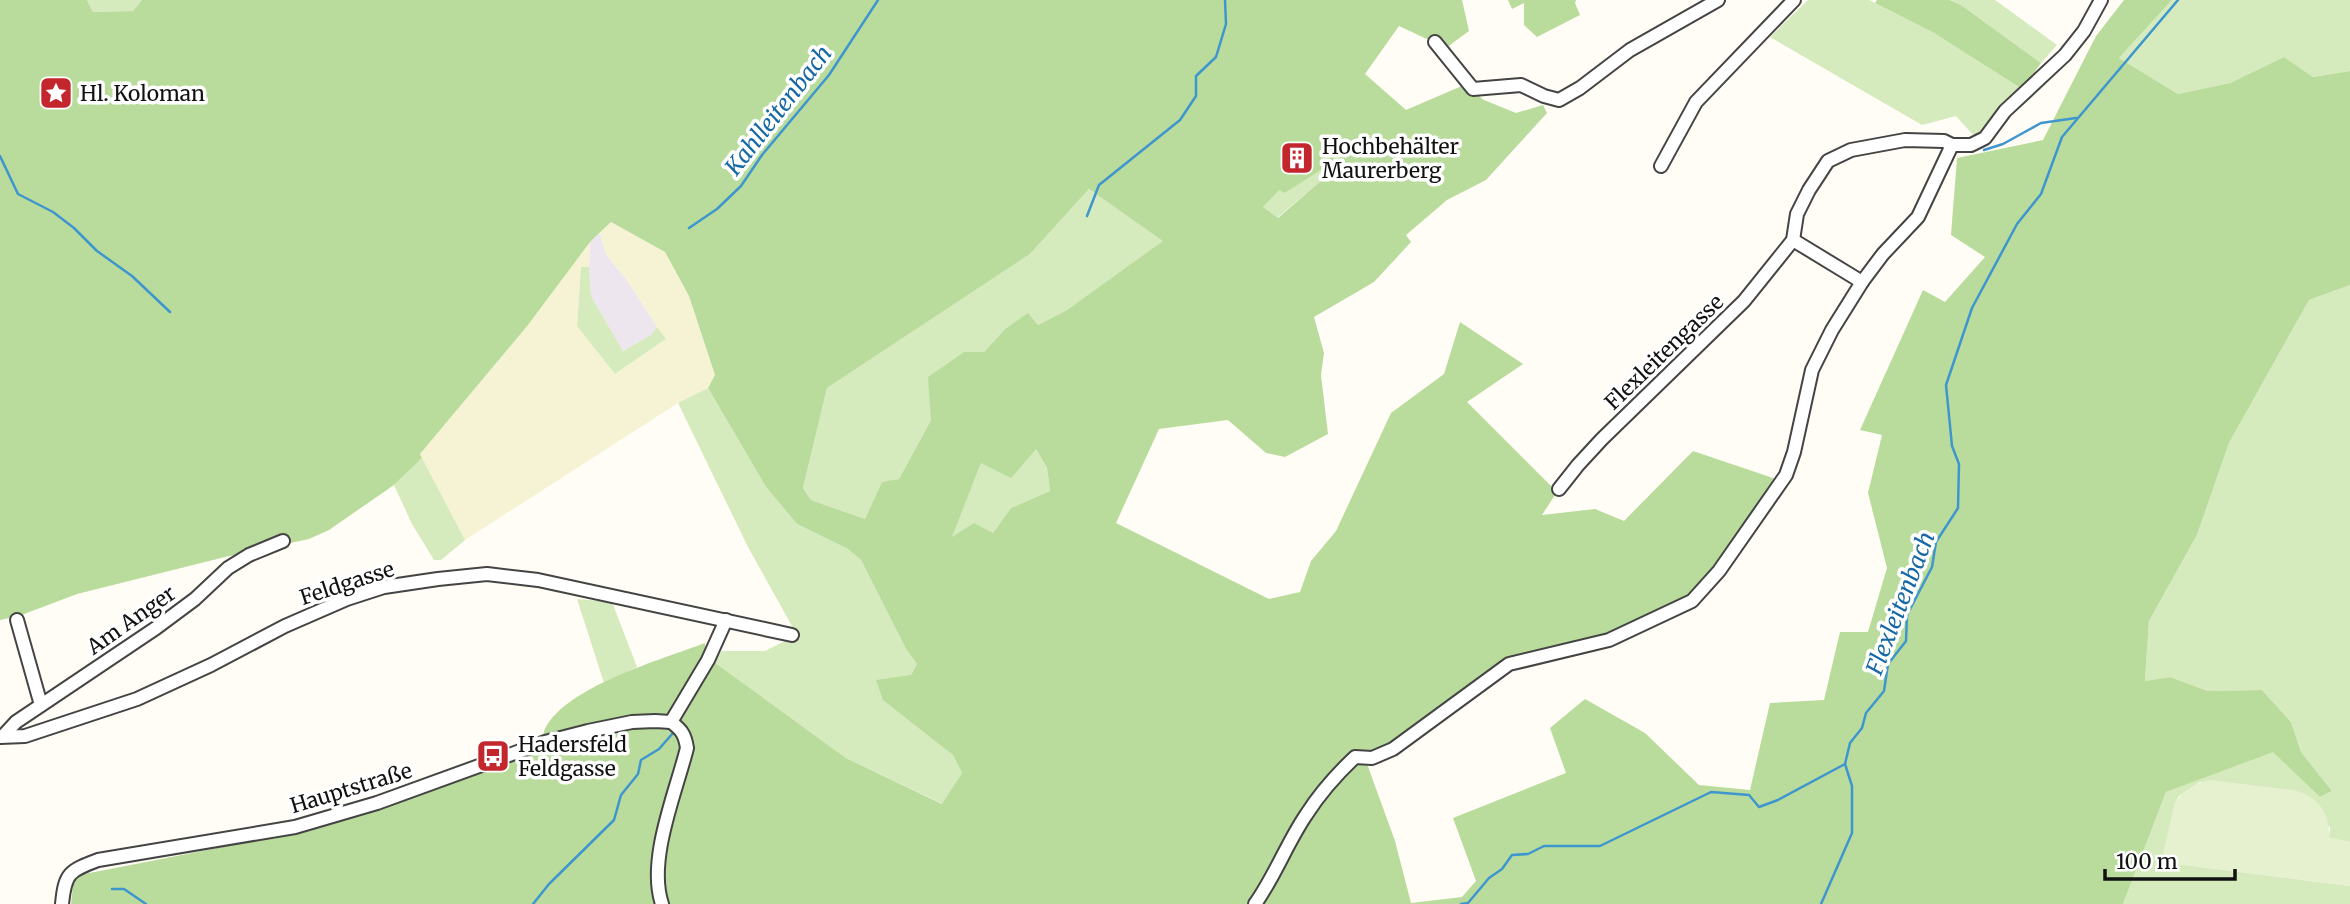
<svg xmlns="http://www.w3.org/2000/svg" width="2350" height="904" font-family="Merriweather,serif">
	<rect width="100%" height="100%" fill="#fffdf5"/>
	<polygon fill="#eee6ef" points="600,233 606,254 629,283 657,327 651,335 623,351 591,296 589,267 590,242"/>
	<polygon fill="#f6f3d4" points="611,222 665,252 689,296 715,375 708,388 678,403 465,540 420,454 528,325 590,242 589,267 581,267 577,326 615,374 665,340 629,283 606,254 600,233"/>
	<g fill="#d5ebbd">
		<polygon points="87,0 142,0 133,11 93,12"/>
		<polygon points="1808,0 1869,0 1934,33 2022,89 1975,137 1956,116 1922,125 1770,37"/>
		<polygon points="1951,0 1995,0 2057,45 2041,63 1961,5"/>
		<polygon points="2172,0 2350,0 2350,71 2313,77 2284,57 2230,83 2178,94 2119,58"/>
		<polygon points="1325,167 1324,178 1277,218 1262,206 1279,189 1285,193"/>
		<polygon points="1089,189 1164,241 1067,310 1038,325 1028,314 1005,329 984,352 964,352 931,420 899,479 882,483 865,519 811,500 803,488 827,388 1030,254"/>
		<polygon points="581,267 589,267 591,296 623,351 651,335 657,327 666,339 615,374 577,326"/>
		<polygon points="2350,285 2350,842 2329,838 2330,827 2200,782 2179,796 2175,803 2162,862 2350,886 2350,904 2123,904 2166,792 2273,751 2320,797 2332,791 2301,752 2291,722 2262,690 2208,691 2170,677 2145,681 2149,621 2197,535 2229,443 2309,300"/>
		<polygon points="708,388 766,487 797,524 848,549 861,560 906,649 917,664 911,675 931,736 953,755 962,773 943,804 846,758 714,662 722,651 765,651 797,635 748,547 678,403"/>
		<polygon points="1036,449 1047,468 1050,491 1011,508 993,533 951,538 981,463"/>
		<polygon points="422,458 465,540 441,560 434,560 412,524 394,485"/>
		<polygon points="577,599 612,602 637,667 604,683"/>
	</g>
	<g fill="#b9dc9c" fill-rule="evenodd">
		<path d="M0,0h87l6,12 40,-1 9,-11h1320l7,31 -23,17 -47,-22 -34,48 41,36 58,-25 20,15 32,13 27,-8 4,8 -61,67 -39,20 -41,35 5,7 -37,40 -60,35 10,36 -3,22 7,59 -43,23 -19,-4 -38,-33 -69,9 -43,94 153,76 31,-7 11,-31 25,-30 55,-118 53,-39 16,-52 63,42 -56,38 90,90 -15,23 53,-6 29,12 69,-70 83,28 -84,116 -97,45 -87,22 -142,99 29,80 16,62 51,-6 14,-16 -23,-63 113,-45 -16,-45 35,-29 60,34 54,52 51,5 20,-87 54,-3 16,-68h28l19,-64 -19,-75 14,-58 -22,-5 63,-140 22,12 40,-45 -34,-22 6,-77 86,-18 53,-104 28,-36h48l-53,58 59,36 52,-11 54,-26 29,20 37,-6v214l-41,15 -80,143 -32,92 -48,86 -4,60 25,-4 38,14 54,-1 29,32 10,30 31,39 -12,6 -47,-45 -107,40 -43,112h-2052l3,-28 220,-43 248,-82c0,-7 0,-16 3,-22 20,-42 118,-70 160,-86v9l9,10 132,96 96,46 20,-31 -9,-18 -70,-55 -7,-20 35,-5 6,-11 -11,-15 -45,-89 -13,-11 -51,-25 -31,-37 -58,-99 7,-13 -26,-79 -24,-44 -54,-30 -21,20 -62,83 -108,129 2,4 -28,27 -65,45 -20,9 -84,18 -148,37 -58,22 -19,4zM1324,168v10l-46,40 -15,-11 16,-17 6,3zM1089,189l74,52 -96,69 -29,15 -10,-12 -23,16 -21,23h-20l-36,25 3,43 -32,59 -17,3 -17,37 -54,-19 -8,-12 24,-100 203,-134zM1036,449l11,19 3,23 -39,17 -18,25 -19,-10 -22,14 29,-74 30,15z"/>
		<polygon points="1508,0 1576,0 1575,3 1580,15 1537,37 1524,25 1524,3 1512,9"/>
		<polygon points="1877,0 1950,0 1961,5 2041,63 2022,89 1934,33 1875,3"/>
	</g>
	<path fill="#e6f2cf" d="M2210,780l83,10c25,6 37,23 36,48l21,4v44l-189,-24 14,-59c8,-13 21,-20 35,-23z"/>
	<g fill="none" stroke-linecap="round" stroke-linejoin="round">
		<g stroke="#3f96cf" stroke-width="2.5">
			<polyline points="1984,150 2003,144 2041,123 2076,118"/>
			<polyline points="0,156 18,194 53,212 74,228 97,251 132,276 170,312"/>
			<polyline points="1087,216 1099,185 1180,120 1196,96 1196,76 1216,57 1226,24 1225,0"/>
			<polyline points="689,228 717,209 741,186 762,155 829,75 878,0"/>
			<polyline points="112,889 124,889 146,904"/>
			<polyline points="533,904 549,884 614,820 621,795 638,774 641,760 659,749 673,733"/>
			<polyline points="1461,904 1468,903 1489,878 1502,869 1512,855 1528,854 1544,846 1600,846 1711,792 1749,795 1759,807 1778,800 1845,764 1850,743 1862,728 1866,713 1884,691 1888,664 1906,641 1907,615 1932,567 1936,542 1958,508 1959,464 1952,446 1946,385 1972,308 2017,224 2041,194 2062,137 2178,0"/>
			<polyline points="1821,904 1852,833 1852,786 1845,764"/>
		</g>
		<defs>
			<g id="minor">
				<polyline points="1435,42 1473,89 1521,85 1544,96 1559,100 1580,88 1630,50 1718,0"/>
				<polyline points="1661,166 1696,102 1794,0"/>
				<polyline points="1793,240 1862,282"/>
				<polyline points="1559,489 1578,465 1602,439 1744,301 1793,240 1797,214 1809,190 1828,161 1851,150 1905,140 1944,141 1952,145"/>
				<polyline points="17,620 41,705"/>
				<polyline points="671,722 708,660 726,620"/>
				<polyline points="3,736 16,722 156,628 195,599 228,568 249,555 283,541"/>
				<polyline points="0,737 25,736 137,699 211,665 285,626 347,599 384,587 438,579 487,574 538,580 792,635"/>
				<path d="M62,904c3,-31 7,-33 36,-44l197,-33 82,-24 168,-61 43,-11 44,-9 23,-1 16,1"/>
				<path d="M662,904c-15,-44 14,-112 25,-156 -2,-13 -5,-18 -16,-26"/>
				<path d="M1255,904c20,-28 32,-61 51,-89 14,-22 30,-40 49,-58l17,1 21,-9 116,-85 100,-24 83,-39 27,-30 67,-96 8,-23 18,-82 20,-40 30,-48 21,-28 35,-37 34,-72h19l14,-7 20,-27 60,-56 19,-24 17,-31"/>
			</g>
		</defs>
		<use href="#minor" stroke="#444" stroke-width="16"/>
		<use href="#minor" stroke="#fff" stroke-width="12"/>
	</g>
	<defs>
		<symbol id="sight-square" viewBox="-11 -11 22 22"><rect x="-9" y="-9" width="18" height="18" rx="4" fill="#c4262e" stroke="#fff"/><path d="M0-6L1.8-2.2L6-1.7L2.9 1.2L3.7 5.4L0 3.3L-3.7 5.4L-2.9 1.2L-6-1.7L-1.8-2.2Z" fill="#fff"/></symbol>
		<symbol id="building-square" viewBox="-11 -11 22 22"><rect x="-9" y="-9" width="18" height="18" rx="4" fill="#c4262e" stroke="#fff"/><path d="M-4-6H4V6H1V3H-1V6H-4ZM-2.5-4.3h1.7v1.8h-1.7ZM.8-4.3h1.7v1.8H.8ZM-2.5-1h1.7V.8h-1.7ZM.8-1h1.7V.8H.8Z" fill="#fff"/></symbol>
		<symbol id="bus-square" viewBox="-11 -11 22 22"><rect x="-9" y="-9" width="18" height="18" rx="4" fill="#c4262e" stroke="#fff"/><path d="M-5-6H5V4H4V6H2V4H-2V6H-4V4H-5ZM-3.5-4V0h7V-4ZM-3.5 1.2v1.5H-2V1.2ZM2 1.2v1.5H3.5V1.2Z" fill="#fff"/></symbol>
	</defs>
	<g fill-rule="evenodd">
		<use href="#sight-square" x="37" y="74" width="38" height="38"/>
		<use href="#building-square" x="1278" y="139" width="38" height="38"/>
		<use href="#bus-square" x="474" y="737" width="38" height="38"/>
	</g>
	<g text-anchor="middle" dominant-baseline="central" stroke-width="7" stroke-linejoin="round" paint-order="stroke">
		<g font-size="21" fill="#111" stroke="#fff" text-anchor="start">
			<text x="80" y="93">Hl. Koloman</text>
			<text x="1322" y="146">Hochbehälter<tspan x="1322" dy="24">Maurerberg</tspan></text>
			<text x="518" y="744">Hadersfeld<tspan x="518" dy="24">Feldgasse</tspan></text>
		</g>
		<g font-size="21" fill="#111" stroke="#fff">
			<text transform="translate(1664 352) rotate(-44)">Flexleitengasse</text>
			<text transform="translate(347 583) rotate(-18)">Feldgasse</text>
			<text transform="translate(131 620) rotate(-35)">Am Anger</text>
			<text transform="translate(351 788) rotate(-17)">Hauptstraße</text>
		</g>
		<g font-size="23" font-style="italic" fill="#1768a6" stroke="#fff">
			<text transform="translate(778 110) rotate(-52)">Kahlleitenbach</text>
			<text transform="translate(1900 603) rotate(-69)">Flexleitenbach</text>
		</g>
	</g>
	<path d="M2105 869v10h130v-10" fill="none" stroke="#111111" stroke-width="3.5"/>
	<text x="2116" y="869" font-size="21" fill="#111111" stroke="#ffffff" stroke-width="5" paint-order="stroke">100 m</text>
</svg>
